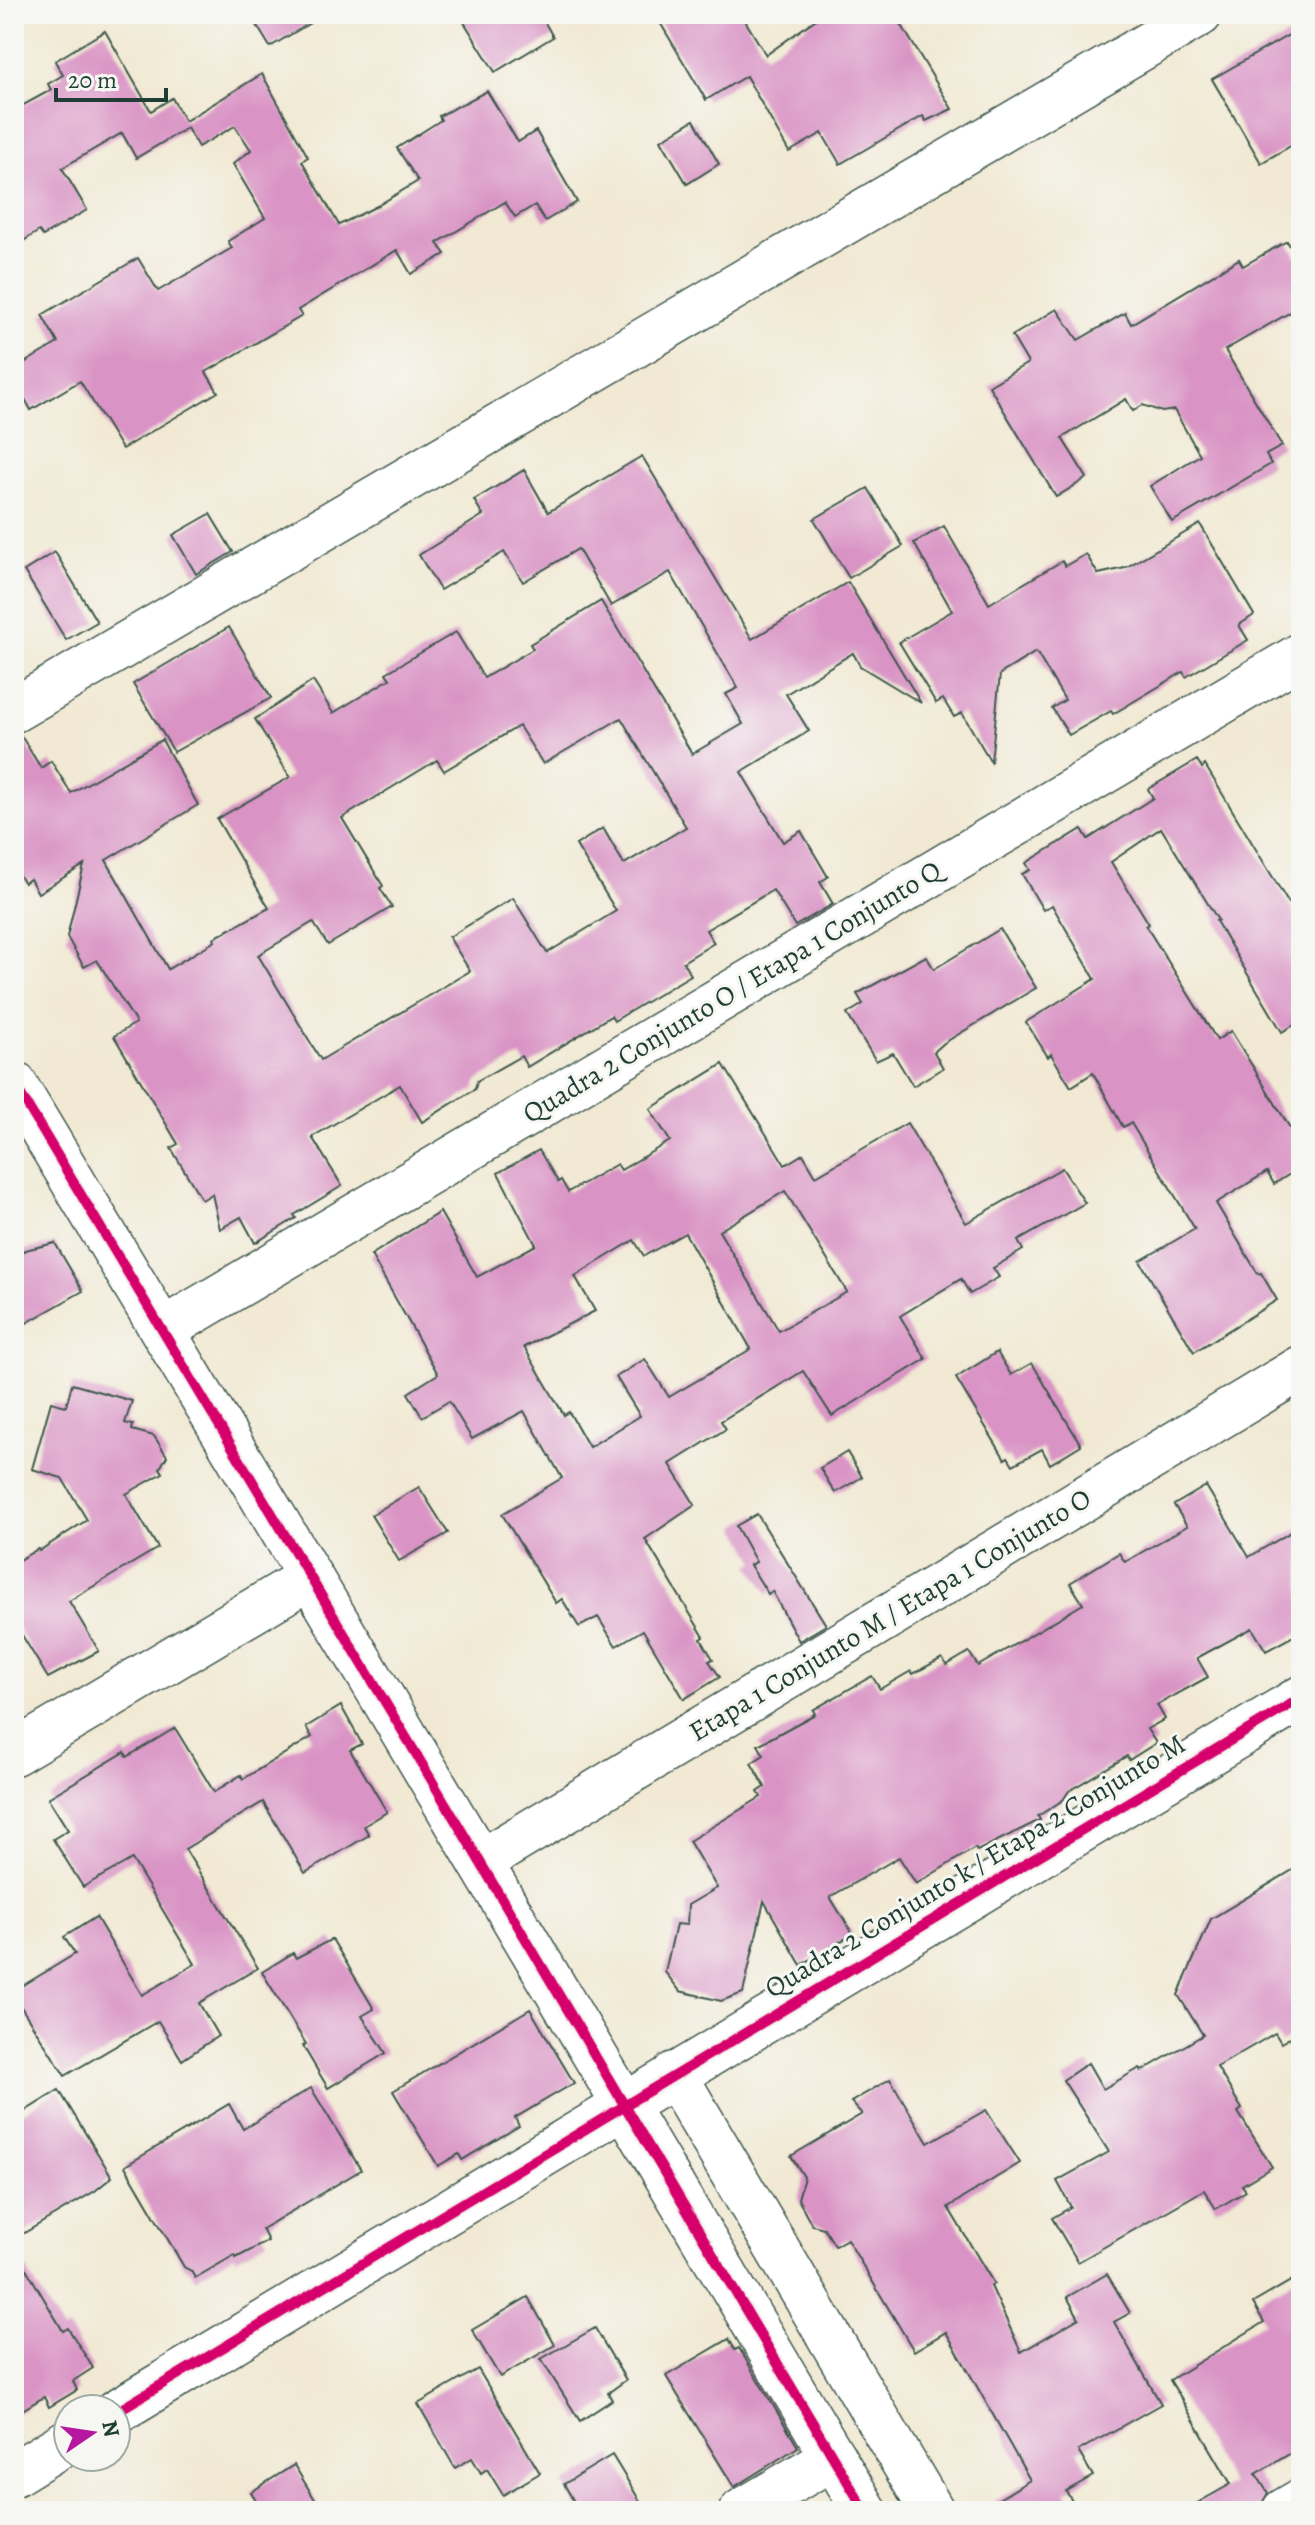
<svg xmlns="http://www.w3.org/2000/svg" width="1315" height="2525" font-family="Alegreya,serif">
	<rect width="100%" height="100%" fill="#f6f6f2"/>
	<filter id="ink" filterUnits="userSpaceOnUse"><feTurbulence type="fractalNoise" baseFrequency=".0125" numOctaves="2"/><feDisplacementMap in="SourceGraphic" scale="16" xChannelSelector="R" yChannelSelector="G"/><feConvolveMatrix kernelMatrix="1 2 1 2 8 2 1 2 1" color-interpolation-filters="sRGB"/></filter>
	<filter id="wash" filterUnits="userSpaceOnUse"><feTurbulence type="fractalNoise" baseFrequency=".006" numOctaves="4" result="noise"/><feDisplacementMap in="SourceGraphic" scale="32" xChannelSelector="R" yChannelSelector="G"/><feGaussianBlur stdDeviation="1.8" result="paint"/><feColorMatrix in="noise" values="0 0 0 0 0 0 0 0 0 0 0 0 0 0 0 0 0 1.4 0 .05"/><feComposite in="paint" operator="in"/></filter>
	<g filter="url(#wash)">
		<rect width="100%" height="100%" fill="#f1e9d3"/>
		<g id="blocks">
			<g fill="#d993c5" fill-rule="evenodd">
				<polygon points="250,14 325,14 270,47"/>
				<polygon points="459,14 540,14 553,37 495,72"/>
				<polygon points="655,14 741,14 766,55 823,14 895,14 952,109 926,121 923,116 840,164 822,133 789,152 746,76 706,100"/>
				<polygon points="1301,28 1301,140 1261,163 1212,79"/>
				<polygon points="105,31 151,111 172,98 185,121 262,74 308,157 302,161 339,225 377,206 418,181 397,148 441,120 439,116 487,91 518,142 536,131 577,202 545,221 535,205 515,217 505,202 437,243 445,254 411,274 397,250 298,310 302,316 206,372 218,392 122,449 80,381 31,410 25,399 14,405 14,369 58,343 42,315 138,258 158,291 232,248 228,241 265,218 233,164 251,150 235,126 198,147 187,128 136,158 122,133 62,168 87,210 43,236 39,231 14,247 14,110 51,90 48,84 63,75 55,61"/>
				<polygon points="694,120 719,164 687,184 661,140"/>
				<polygon points="1287,241 1301,264 1301,306 1225,350 1282,446 1266,455 1271,464 1172,522 1150,486 1200,455 1174,410 1162,412 1143,405 1133,411 1126,399 1062,438 1087,478 1056,497 989,386 1028,363 1012,336 1057,309 1078,340 1125,313 1131,324 1239,259 1243,266"/>
				<path d="M642,456l110,183 96,-57 73,121 -61,-37 -7,-13 -67,41 23,37 -68,41 42,70 18,-11 27,46 -8,5 13,22 -38,22 -22,-36 -67,40 8,13 -31,19 8,13 -77,46 -3,-5 -84,51 -6,-11 -44,25 -2,8 -53,33 -22,-37 -88,52 30,49 -48,29 2,3 -41,25 -14,-26 -21,12 -8,-35 -10,6 -31,-52 7,-4 -64,-108 22,-13 -39,-63 -13,7 -17,-30 17,-72 -46,28 -8,-14 -6,4 -10,-15v-133l6,-1 21,34 10,-7 20,32 91,-53 36,65 -92,55 62,109 47,-28 -1,-3 55,-30 -52,-89 73,-42 -35,-58 58,-38 20,32 57,-34 -4,-6 70,-41 28,46 49,-29 -3,-5 71,-43 91,153 51,-30 -17,-30 12,-6 -68,-116 -59,34 -33,-57 -55,33 -19,-30 -64,38 -21,-35 64,-40 -9,-15 50,-30 24,42zM621,718l65,109 -62,37 -21,-36 -27,17 40,66 -69,42 -34,-55 -64,39 21,34 -149,89 -63,-105 55,-33 15,23 64,-38 -12,-19 3,-2 -41,-68 95,-58 7,11 75,-45 24,38z"/>
				<polygon points="868,488 903,546 849,578 814,519"/>
				<polygon points="210,514 233,552 196,574 173,535"/>
				<polygon points="1200,524 1254,615 1239,625 1248,640 1186,677 1183,672 1113,714 1111,711 1069,735 1052,708 1065,700 1036,652 1000,674 991,762 962,713 954,717 943,699 936,703 899,642 952,611 914,543 944,526 989,604 1062,561 1065,566 1086,554 1098,574 1125,568"/>
				<polygon points="55,552 97,622 66,640 24,571"/>
				<polygon points="229,627 271,698 174,752 133,684"/>
				<polygon points="1197,760 1202,768 1205,765 1301,924 1301,1021 1282,1032 1216,921 1218,920 1161,828 1111,862 1149,924 1146,926 1217,1040 1231,1031 1301,1146 1301,1167 1274,1184 1267,1172 1216,1203 1258,1274 1261,1273 1277,1300 1194,1352 1140,1261 1195,1229 1131,1123 1123,1127 1093,1073 1071,1087 1051,1054 1048,1057 1026,1022 1095,979 1052,905 1043,910 1022,874 1030,870 1026,863 1082,829 1088,839 1153,798 1148,789"/>
				<polygon points="1000,929 1036,988 944,1043 934,1052 943,1068 913,1086 893,1053 876,1061 847,1014 863,1004 857,994 926,956 934,969"/>
				<path d="M723,1064l62,101 18,-11 13,22 91,-53 59,100 96,-55 23,35 -67,38 5,9 -30,18 6,9 -29,17 -9,-15 -61,37 26,43 -94,57 -29,-45 -82,50 5,8 -56,35 25,41 -50,34 59,98 -3,2 12,20 -4,2 11,16 -36,22 -41,-69 -27,16 -18,-29 -19,10 -17,-28 -6,4 -54,-89 60,-36 -38,-67 -52,28 -23,-38 -27,16 -14,-24 30,-19 -67,-119 69,-43 37,65 59,-32 -38,-72 41,-23 19,32 3,-2 7,12 49,-28 4,6 49,-29 -20,-32zM785,1191l62,101 -68,39 -60,-100zM685,1233l66,116 -82,48 -24,-38 -29,18 24,39 -51,31 -20,-35 -5,3 -40,-68 71,-36 -20,-35 59,-36 10,16z"/>
				<polygon points="55,1243 83,1291 14,1330 14,1256 25,1250"/>
				<polygon points="997,1352 1011,1375 1032,1363 1081,1445 1050,1464 1042,1449 1013,1465 1008,1457 1005,1459 956,1378"/>
				<polygon points="72,1384 132,1401 125,1423 133,1425 132,1430 154,1436 167,1456 160,1468 163,1473 126,1494 158,1548 69,1601 99,1651 48,1678 14,1622 14,1563 38,1549 39,1551 87,1520 62,1478 32,1469 51,1402 66,1406"/>
				<polygon points="847,1452 862,1477 835,1493 820,1468"/>
				<polygon points="1206,1486 1249,1557 1301,1526 1301,1632 1266,1651 1252,1628 1197,1658 1208,1677 1157,1705 1165,1719 1147,1729 1156,1743 1129,1760 1127,1756 1069,1791 1063,1800 1038,1816 1040,1820 977,1851 975,1848 916,1884 899,1857 830,1897 853,1934 801,1965 764,1901 743,1993 721,2001 680,1991 665,1972 676,1924 687,1925 688,1905 717,1888 689,1841 761,1797 758,1792 765,1787 751,1763 764,1755 758,1745 815,1714 813,1710 872,1676 880,1689 911,1671 913,1674 942,1658 947,1665 969,1652 978,1666 1083,1604 1070,1583 1119,1553 1125,1562 1187,1526 1174,1505"/>
				<polygon points="419,1487 448,1533 399,1561 371,1515"/>
				<polygon points="757,1514 826,1625 799,1641 772,1591 768,1594 750,1565 756,1562 736,1526"/>
				<polygon points="341,1706 362,1744 350,1750 387,1812 364,1826 369,1835 305,1873 263,1802 185,1849 258,1968 199,2003 218,2036 182,2060 158,2021 65,2076 14,1996 14,1991 75,1954 64,1937 96,1917 142,1995 195,1964 132,1859 83,1887 53,1839 68,1830 48,1798 125,1752 127,1757 175,1728 214,1792 241,1775 243,1779 312,1737 306,1727"/>
				<polygon points="1301,1865 1301,2031 1281,2043 1275,2033 1217,2067 1242,2109 1238,2112 1272,2167 1242,2185 1246,2191 1216,2209 1204,2190 1078,2262 1052,2218 1071,2207 1057,2181 1109,2152 1063,2080 1088,2063 1103,2089 1140,2068 1142,2071 1203,2035 1178,1995 1211,1919"/>
				<polygon points="332,1939 374,2009 362,2016 386,2053 328,2088 303,2046 306,2044 262,1972 293,1953 296,1958"/>
				<polygon points="530,2009 574,2083 515,2118 519,2126 462,2160 459,2154 438,2166 393,2091"/>
				<polygon points="890,2079 928,2143 986,2110 1020,2163 948,2207 994,2284 991,2286 1021,2352 1079,2318 1067,2297 1107,2274 1130,2313 1114,2322 1161,2404 1078,2451 1093,2476 1066,2491 1078,2511 979,2511 1030,2480 946,2332 914,2351 847,2239 835,2246 824,2228 812,2225 798,2199 804,2177 791,2156 862,2114 851,2102"/>
				<polygon points="311,2088 361,2170 262,2229 268,2241 236,2258 235,2255 195,2278 191,2271 184,2267 125,2166 229,2104 243,2129"/>
				<polygon points="59,2090 112,2177 95,2191 14,2239 14,2118"/>
				<polygon points="14,2248 63,2331 68,2328 93,2368 73,2381 77,2390 49,2407 44,2397 14,2415"/>
				<polygon points="1301,2275 1301,2447 1256,2474 1268,2493 1261,2505 1250,2511 1183,2511 1231,2484 1170,2380 1264,2322 1253,2303"/>
				<polygon points="528,2297 555,2345 500,2377 472,2330"/>
				<polygon points="595,2328 626,2380 608,2393 612,2400 580,2421 541,2359"/>
				<polygon points="729,2339 735,2350 739,2348 798,2447 734,2487 666,2376"/>
				<polygon points="478,2369 540,2473 503,2495 487,2469 481,2473 472,2458 455,2468 418,2404"/>
				<polygon points="612,2455 646,2511 593,2511 590,2507 578,2509 564,2484"/>
				<polygon points="294,2465 322,2511 263,2511 251,2492"/>
			</g>
		</g>
	</g>
	<g filter="url(#ink)">
		<use href="#blocks" fill-opacity="0" stroke="#3e574c" stroke-width="2"/>
		<g fill="none" stroke-linecap="round" stroke-linejoin="round">
			<defs>
				<g id="minor">
					<polyline points="14,710 1200,14"/>
					<polyline points="14,1083 403,1732 865,2511"/>
					<polyline points="163,1330 1301,655"/>
					<polyline points="14,1753 310,1577"/>
					<polyline points="480,1862 1301,1368"/>
					<polyline points="674,2074 932,2511"/>
					<polyline points="116,2412 1301,1698"/>
					<polyline points="14,2474 68,2441"/>
					<polyline points="742,2511 833,2457"/>
					<polyline points="1284,2511 1301,2501"/>
				</g>
			</defs>
			<use href="#minor" stroke="#3e574c" stroke-width="47"/>
			<use href="#minor" stroke="#fff" stroke-width="44"/>
			<defs>
				<g id="cycleway">
					<polyline points="14,1083 403,1732 865,2511"/>
					<polyline points="116,2412 1301,1698"/>
				</g>
			</defs>
			<use href="#cycleway" stroke="#f6f6f2" stroke-width="15"/>
			<use href="#cycleway" stroke="#d6006c" stroke-width="10"/>
		</g>
	</g>
	<g text-anchor="middle" dominant-baseline="central" stroke-width="6" stroke-linejoin="round" paint-order="stroke">
		<g font-size="28" fill="#1f3d34" stroke="#f6f6f2">
			<text transform="translate(732 992) rotate(-31)">Quadra 2 Conjunto O / Etapa 1 Conjunto Q</text>
			<text transform="translate(890 1615) rotate(-31)">Etapa 1 Conjunto M / Etapa 1 Conjunto O</text>
			<text transform="translate(975 1866) rotate(-31)">Quadra 2 Conjunto k / Etapa 2 Conjunto M</text>
		</g>
	</g>
	<rect width="1315" height="2525" fill="none" stroke="#f6f6f2" stroke-width="48"/>
	<g transform="translate(92 2433) rotate(77)"><circle r="38" fill="#f6f6f2" stroke="#a0aca6" stroke-width="2"/>
	<path d="M0-6L14 30L0 20L-14 30Z" fill="#b5179e"/>
	<text y="-12" font-size="22" font-weight="bold" text-anchor="middle" fill="#1f3d34">N</text>
	</g>
	<path d="M56 88v12h110v-12" fill="none" stroke="#1f3d34" stroke-width="4"/>
	<text x="68" y="88" font-size="24" fill="#1f3d34" stroke="#f6f6f2" stroke-width="6" paint-order="stroke">20 m</text>
</svg>
